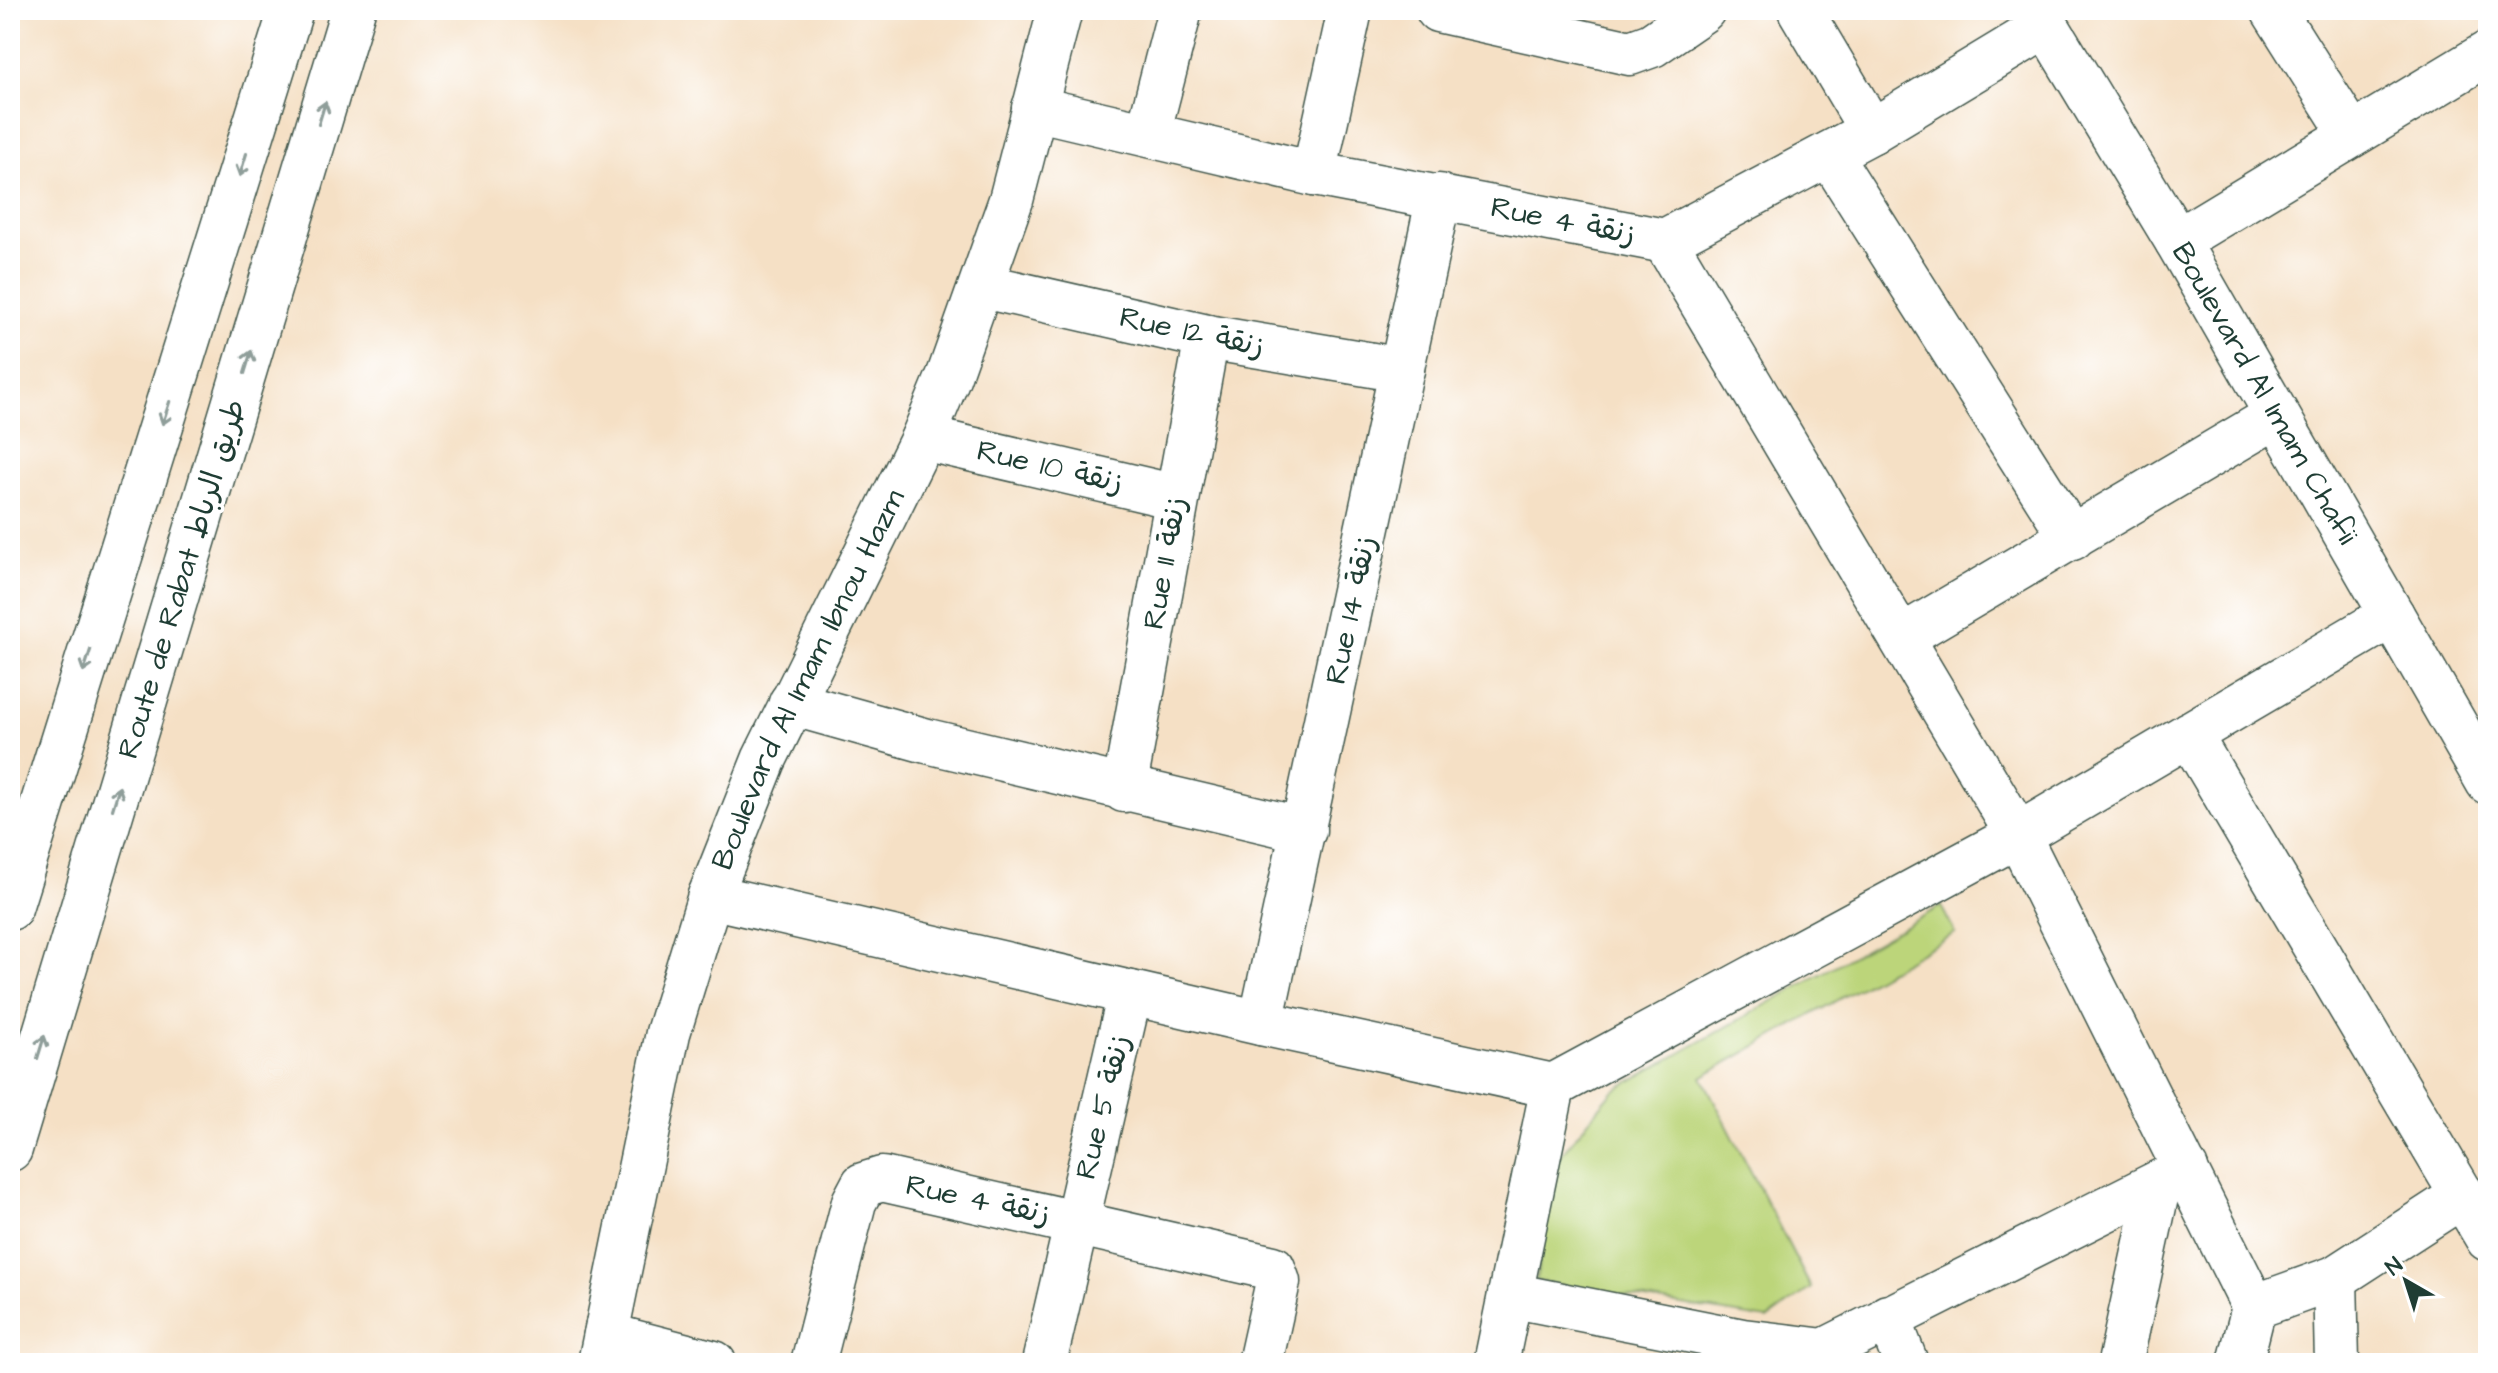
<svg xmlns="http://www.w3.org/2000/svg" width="2498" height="1373" font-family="'Architects Daughter','Playpen Sans Arabic',sans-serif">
	<rect width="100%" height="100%" fill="#fff"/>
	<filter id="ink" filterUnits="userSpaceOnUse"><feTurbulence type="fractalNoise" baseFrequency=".0125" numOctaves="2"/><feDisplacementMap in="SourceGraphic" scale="16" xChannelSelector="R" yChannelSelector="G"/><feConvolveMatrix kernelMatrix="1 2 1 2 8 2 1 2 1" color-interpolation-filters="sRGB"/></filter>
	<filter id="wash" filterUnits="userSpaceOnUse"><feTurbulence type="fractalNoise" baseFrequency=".006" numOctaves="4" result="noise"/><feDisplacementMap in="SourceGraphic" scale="32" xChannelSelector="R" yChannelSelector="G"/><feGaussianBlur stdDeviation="1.8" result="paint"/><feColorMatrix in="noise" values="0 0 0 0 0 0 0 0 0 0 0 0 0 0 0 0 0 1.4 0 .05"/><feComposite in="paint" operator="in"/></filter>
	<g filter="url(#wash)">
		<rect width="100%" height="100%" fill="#f5e0c5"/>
		<polygon fill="#bcd57a" stroke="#6e8957" stroke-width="2" points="1941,906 1955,933 1702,1077 1811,1288 1767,1319 1536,1281 1557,1159 1613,1091"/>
	</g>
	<g filter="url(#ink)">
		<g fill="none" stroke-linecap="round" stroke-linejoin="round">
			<defs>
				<g id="minor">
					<polyline points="1438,10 1630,53 1652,45 1703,10"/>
					<polyline points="1800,10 1872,131"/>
					<path id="s1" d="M2037,10l140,231 311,541"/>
					<polyline points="2273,10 2351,133"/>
					<polyline points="1034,108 1314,174 1665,241 1872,131 2046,26"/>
					<polyline points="1148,134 1180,10"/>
					<polyline points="1829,154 2072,538"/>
					<polyline points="1314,174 1350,10"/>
					<polyline points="1665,241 2018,835 2254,1307 2240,1363"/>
					<polyline points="2177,241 2488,53"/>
					<polyline points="983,286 1207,337 1402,370"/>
					<polyline points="923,438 1176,497"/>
					<polyline points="1902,637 2276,416"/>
					<polyline points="791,703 927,741 1304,830"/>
					<polyline points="2189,734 2488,1239"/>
					<polyline points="1124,790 1207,337"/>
					<polyline points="710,896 1261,1023 1553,1086 2018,835 2392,615"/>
					<polyline points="1261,1023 1439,196"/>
					<polyline points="2335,1278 2337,1363"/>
					<polyline points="1510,1295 1743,1341 1824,1351 2186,1169"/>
					<polyline points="2254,1307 2335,1278 2463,1195"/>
					<polyline points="1888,1317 1906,1363"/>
					<polyline points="606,1335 714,1363"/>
					<path id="s2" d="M600,1363l68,-330 42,-137 54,-136 159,-322 26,-63 62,-175 49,-190"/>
					<polyline points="813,1363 854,1202 863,1185 882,1179 1273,1268 1278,1282 1260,1363"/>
					<polyline points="1044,1363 1130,993"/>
					<polyline points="1496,1363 1553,1086"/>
					<polyline points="2120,1363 2159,1183"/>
				</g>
				<g id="major">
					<polyline points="10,908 291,10"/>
					<polyline points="10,1149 353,10"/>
				</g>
			</defs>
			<use href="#minor" stroke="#3f554a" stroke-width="47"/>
			<use href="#major" stroke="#3f554a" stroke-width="47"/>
			<use href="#minor" stroke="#fff" stroke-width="44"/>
			<use href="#major" stroke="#fff" stroke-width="44"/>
		</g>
		<defs><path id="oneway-shaft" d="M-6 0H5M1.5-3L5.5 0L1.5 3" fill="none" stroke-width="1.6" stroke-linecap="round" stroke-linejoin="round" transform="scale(2)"/></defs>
		<g stroke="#8f9e9a">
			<use href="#oneway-shaft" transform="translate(322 113) rotate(-73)"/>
			<use href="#oneway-shaft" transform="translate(243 165) rotate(107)"/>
			<use href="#oneway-shaft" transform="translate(248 362) rotate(-73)"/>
			<use href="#oneway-shaft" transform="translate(166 413) rotate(108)"/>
			<use href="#oneway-shaft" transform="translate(87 661) rotate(108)"/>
			<use href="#oneway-shaft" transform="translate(116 798) rotate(-73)"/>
			<use href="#oneway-shaft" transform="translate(41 1047) rotate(-73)"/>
		</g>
	</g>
	<g text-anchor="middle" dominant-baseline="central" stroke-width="7" stroke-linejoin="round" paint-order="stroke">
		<g font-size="30" fill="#1f3d34" stroke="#fff">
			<text transform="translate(1563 221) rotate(11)">Rue 4 زنقة</text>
			<text transform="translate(1192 332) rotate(12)">Rue 12 زنقة</text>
			<text stroke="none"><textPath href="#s1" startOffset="446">Boulevard Al Imam Chafii</textPath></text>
			<text transform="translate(1050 467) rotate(13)">Rue 10 زنقة</text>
			<text transform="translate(1165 563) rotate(-80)">Rue 11 زنقة</text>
			<text transform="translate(182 579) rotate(-73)">Route de Rabat طريق الرباط</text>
			<text transform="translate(1351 610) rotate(-78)">Rue 14 زنقة</text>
			<text stroke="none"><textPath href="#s2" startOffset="718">Boulevard Al Imam Ibnou Hazm</textPath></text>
			<text transform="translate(1103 1107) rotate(-76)">Rue 5 زنقة</text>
			<text transform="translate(978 1200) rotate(12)">Rue 4 زنقة</text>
		</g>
	</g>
	<rect width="2498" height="1373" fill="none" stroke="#fff" stroke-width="40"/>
	<g transform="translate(2406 1281) rotate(321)" stroke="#ffffff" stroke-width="6" paint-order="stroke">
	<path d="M0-6L14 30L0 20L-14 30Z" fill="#1f3d34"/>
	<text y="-12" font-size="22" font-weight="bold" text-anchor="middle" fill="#1f3d34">N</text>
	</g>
</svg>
